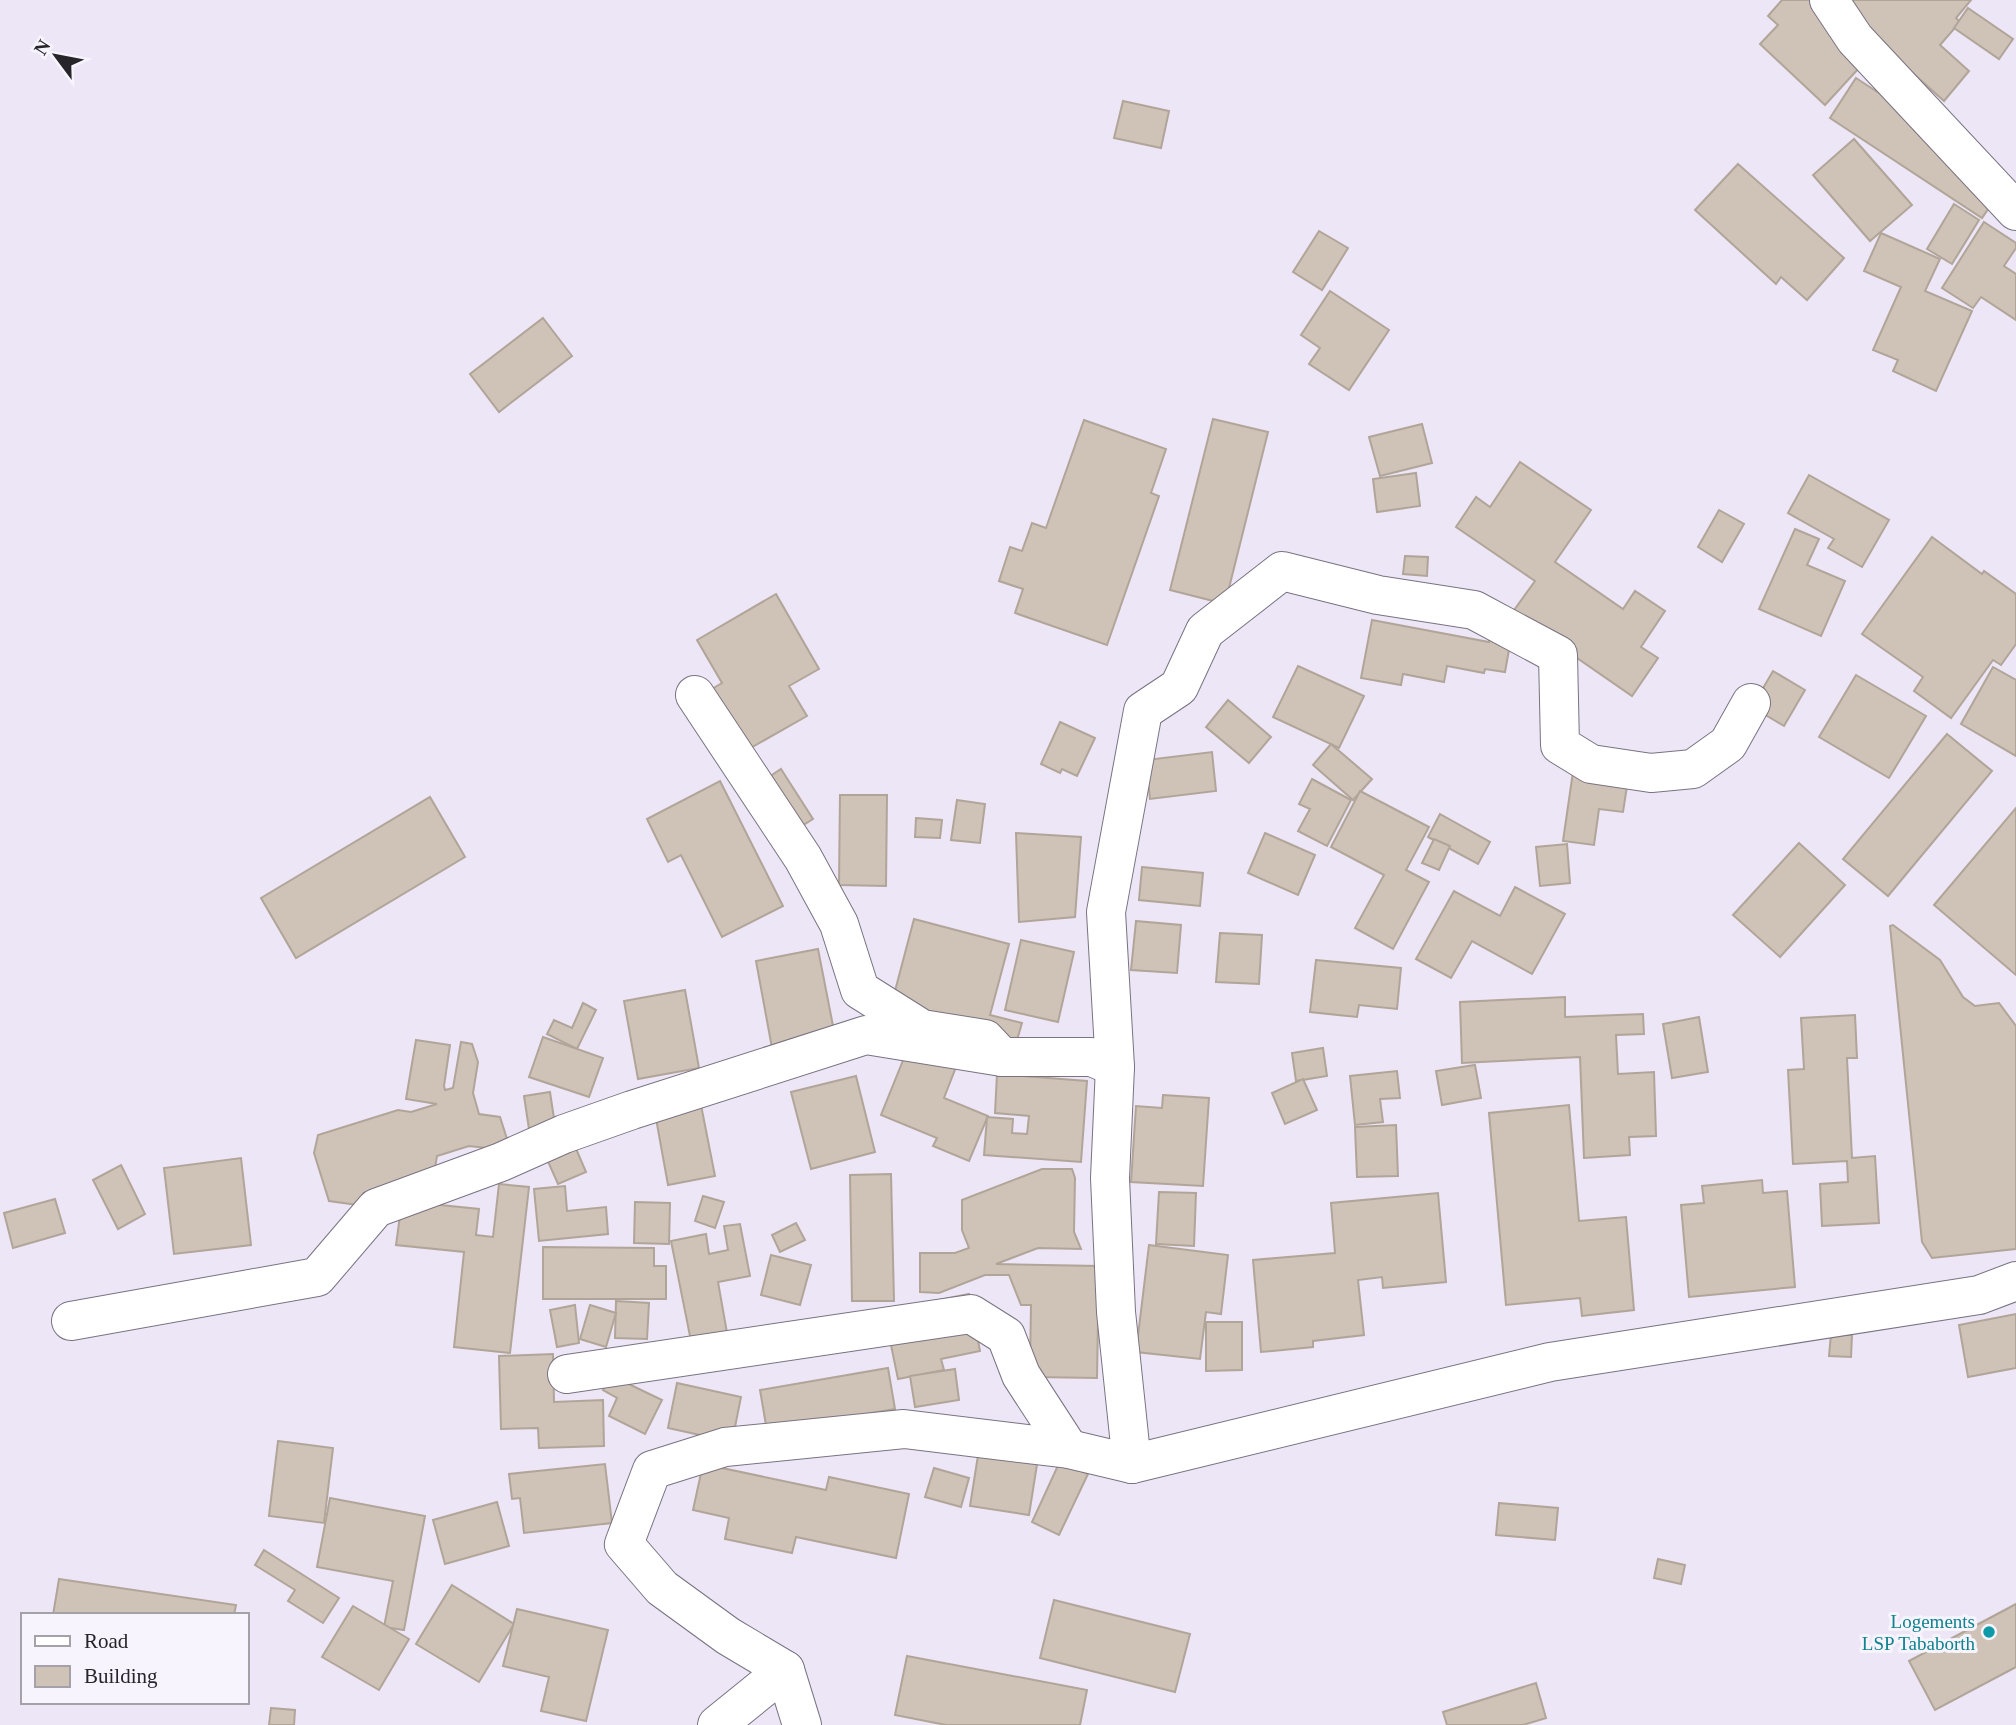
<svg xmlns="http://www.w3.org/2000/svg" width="2016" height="1725" font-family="Georgia,serif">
	<rect width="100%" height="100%" fill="#ece6f6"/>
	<g fill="#cfc2b6" stroke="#b1a599" stroke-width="2">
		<polygon points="1782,0 1811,0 1871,55 1825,105 1760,44 1778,25 1768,16"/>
		<polygon points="1831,0 1971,0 1956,18 1960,22 1940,45 1969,71 1944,101"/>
		<polygon points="1968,8 2013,39 1999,59 1954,28"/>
		<polygon points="1856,78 2009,178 1982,218 1830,118"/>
		<polygon points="1123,101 1169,111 1161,148 1114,138"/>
		<polygon points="1854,139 1912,205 1870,241 1813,175"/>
		<polygon points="1738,164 1844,258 1807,300 1781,277 1776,284 1695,210"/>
		<polygon points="1954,204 1979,220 1952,264 1927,249"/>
		<polygon points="1984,222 2016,243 2016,248 2004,266 2016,274 2016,320 1981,297 1973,308 1942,288"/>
		<polygon points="1319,231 1348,248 1322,290 1293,272"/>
		<polygon points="1881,233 1940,259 1925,291 1972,311 1936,391 1893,371 1898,360 1873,350 1901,287 1864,271"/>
		<polygon points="1330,291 1389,330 1349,390 1309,364 1320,348 1301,335"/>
		<polygon points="543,318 572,356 499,412 470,374"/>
		<polygon points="1213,419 1268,432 1225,604 1170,590"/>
		<polygon points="1084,420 1166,449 1151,493 1159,496 1107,645 1015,613 1023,589 999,581 1010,547 1022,551 1032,523 1046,528"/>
		<polygon points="1422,424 1432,463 1380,476 1369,437"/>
		<polygon points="1520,462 1591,510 1555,562 1623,609 1635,591 1665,611 1641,647 1658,658 1632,696 1512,613 1535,581 1456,527 1476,497 1490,507"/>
		<polygon points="1416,473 1420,506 1377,512 1373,479"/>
		<polygon points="1809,475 1889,520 1862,567 1828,548 1834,539 1788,513"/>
		<polygon points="1719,510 1744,524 1722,562 1698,547"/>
		<polygon points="1795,529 1819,539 1807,565 1845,581 1821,636 1759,609"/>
		<polygon points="1932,537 1982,574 1984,571 2016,594 2016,644 2001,665 1993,660 1951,718 1914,691 1923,677 1862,634"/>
		<polygon points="1405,556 1428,557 1427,576 1403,574"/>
		<polygon points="776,594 819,669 789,686 807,716 740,754 705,693 722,683 697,640"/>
		<polygon points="1372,620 1489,642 1492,629 1512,633 1505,672 1485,669 1484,673 1447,666 1444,682 1403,674 1401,685 1361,678"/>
		<polygon points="1298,666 1364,696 1339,748 1273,717"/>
		<polygon points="1993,667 2016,680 2016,756 1961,724"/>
		<polygon points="1773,671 1805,690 1784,726 1752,707"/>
		<polygon points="1856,675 1926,716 1889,778 1819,737"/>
		<polygon points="1228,700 1271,737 1249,763 1206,727"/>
		<polygon points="1060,722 1095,738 1077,776 1062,769 1060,773 1041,764"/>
		<polygon points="1947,734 1992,771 1888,896 1843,859"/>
		<polygon points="1331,744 1372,779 1353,800 1313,765"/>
		<polygon points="1212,752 1216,791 1150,799 1146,760"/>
		<polygon points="1574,765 1629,773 1623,812 1599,809 1594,845 1563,841"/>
		<polygon points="781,769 813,819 789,834 757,785"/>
		<polygon points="1312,779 1351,800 1327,846 1298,831 1310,809 1299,804"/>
		<polygon points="720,781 783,906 722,937 681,855 668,862 647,819"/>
		<polygon points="1360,791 1429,827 1406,870 1429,882 1393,949 1355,928 1384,875 1331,847"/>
		<polygon points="840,795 887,795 886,886 839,885"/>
		<polygon points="430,797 465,857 296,958 261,898"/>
		<polygon points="957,800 985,804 980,843 951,840"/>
		<polygon points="2016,808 2016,975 1934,905"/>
		<polygon points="1440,814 1490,842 1478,864 1428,837"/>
		<polygon points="916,818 942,820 940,838 915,837"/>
		<polygon points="1016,833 1081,837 1075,917 1019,922"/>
		<polygon points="1265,833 1315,855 1298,895 1248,873"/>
		<polygon points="1434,839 1450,846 1439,870 1422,863"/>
		<polygon points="1799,843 1845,885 1780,957 1733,915"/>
		<polygon points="1567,844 1570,883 1540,886 1536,847"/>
		<polygon points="1142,867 1203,873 1200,906 1139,900"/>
		<polygon points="1515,887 1565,914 1532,974 1472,941 1451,978 1416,959 1454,891 1500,916"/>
		<polygon points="914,919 1009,944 990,1015 1022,1023 1017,1040 891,1006"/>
		<polygon points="1136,921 1181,925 1177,973 1131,970"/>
		<polygon points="1893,925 1940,960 1963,997 1975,1006 1999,1003 2016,1026 2016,1249 1932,1258 1922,1242 1890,926"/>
		<polygon points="1220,933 1262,935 1259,984 1216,982"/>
		<polygon points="1021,940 1074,952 1058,1022 1005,1010"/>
		<polygon points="818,949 835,1036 772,1048 756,961"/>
		<polygon points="1316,960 1401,968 1397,1009 1359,1005 1357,1017 1310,1012"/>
		<polygon points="685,990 699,1068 638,1079 624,1001"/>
		<polygon points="1565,997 1565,1017 1643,1014 1644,1034 1616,1035 1618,1074 1654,1072 1656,1136 1629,1137 1630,1155 1584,1158 1580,1057 1462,1063 1460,1002"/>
		<polygon points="583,1003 596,1010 577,1049 547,1034 554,1020 572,1028"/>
		<polygon points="1855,1015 1857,1058 1847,1058 1852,1158 1875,1156 1879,1223 1822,1226 1820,1184 1848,1182 1847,1161 1793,1164 1788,1070 1804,1069 1801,1018"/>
		<polygon points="1699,1017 1708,1072 1672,1078 1663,1024"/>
		<polygon points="543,1037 603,1058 589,1097 529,1077"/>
		<polygon points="416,1040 450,1045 444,1086 445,1090 453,1088 461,1042 472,1044 478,1062 473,1093 479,1114 500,1117 508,1142 486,1148 469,1146 437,1156 432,1185 365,1206 329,1201 314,1153 318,1135 398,1110 411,1112 437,1104 406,1099"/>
		<polygon points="908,1048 956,1067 944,1098 988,1116 969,1161 933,1146 937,1138 881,1115"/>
		<polygon points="1323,1048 1327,1076 1296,1081 1292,1053"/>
		<polygon points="1475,1065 1481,1098 1442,1105 1436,1071"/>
		<polygon points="1397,1071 1400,1098 1380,1099 1383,1122 1355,1125 1350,1076"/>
		<polygon points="997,1074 1087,1081 1081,1162 984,1155 987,1117 1013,1119 1012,1133 1027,1134 1029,1116 995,1113"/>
		<polygon points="856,1076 875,1152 811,1169 791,1092"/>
		<polygon points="1303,1079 1317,1110 1285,1124 1272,1093"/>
		<polygon points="550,1092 555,1125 529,1129 524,1096"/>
		<polygon points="1163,1095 1209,1098 1203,1186 1131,1182 1136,1106 1162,1108"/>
		<polygon points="701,1105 715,1176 668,1185 655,1113"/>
		<polygon points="1569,1105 1579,1221 1626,1217 1634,1310 1582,1316 1580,1298 1506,1305 1489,1113"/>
		<polygon points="1396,1125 1398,1176 1357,1177 1355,1127"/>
		<polygon points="574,1144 586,1172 558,1184 546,1157"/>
		<polygon points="241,1158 251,1245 174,1254 164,1168"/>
		<polygon points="121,1165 145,1214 118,1229 93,1180"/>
		<polygon points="1042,1169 1072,1169 1075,1178 1074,1232 1081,1249 1038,1248 996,1264 1099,1266 1097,1378 1035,1377 1030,1366 1031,1305 1021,1305 1009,1275 985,1275 939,1293 920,1292 920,1253 955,1253 969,1248 962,1230 962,1200"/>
		<polygon points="891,1174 894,1301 852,1301 850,1175"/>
		<polygon points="1762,1180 1763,1193 1787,1191 1795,1287 1689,1297 1681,1205 1704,1203 1702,1186"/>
		<polygon points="499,1184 529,1187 510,1353 454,1347 464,1252 396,1245 402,1201 479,1209 476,1235 493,1237"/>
		<polygon points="565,1186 567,1211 606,1207 608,1234 539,1241 534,1189"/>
		<polygon points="1159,1192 1196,1193 1194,1246 1156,1244"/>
		<polygon points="1438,1193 1446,1282 1383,1288 1382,1277 1358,1280 1364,1335 1313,1341 1313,1347 1261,1352 1253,1260 1335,1253 1331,1203"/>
		<polygon points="703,1196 724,1202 715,1228 695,1221"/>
		<polygon points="55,1199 65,1233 13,1248 4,1213"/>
		<polygon points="635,1202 670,1203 669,1244 634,1243"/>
		<polygon points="796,1223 805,1240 780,1252 772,1235"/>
		<polygon points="740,1224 750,1276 718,1282 729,1344 693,1351 671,1241 706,1234 709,1254 728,1250 724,1226"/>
		<polygon points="1149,1245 1228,1255 1221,1314 1206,1312 1200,1359 1136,1352"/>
		<polygon points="543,1247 654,1248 654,1266 666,1266 666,1299 543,1299"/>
		<polygon points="771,1255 811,1265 800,1305 761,1295"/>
		<polygon points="969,1294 980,1351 941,1359 944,1370 898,1379 884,1311"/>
		<polygon points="616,1301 649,1303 647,1339 615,1338"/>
		<polygon points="575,1305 579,1343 557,1347 550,1310"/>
		<polygon points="590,1305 616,1313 606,1347 580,1339"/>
		<polygon points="2016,1314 2016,1368 1968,1377 1959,1325"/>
		<polygon points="1206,1322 1242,1322 1242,1370 1206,1371"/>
		<polygon points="1831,1334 1852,1335 1851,1357 1829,1356"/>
		<polygon points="553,1354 554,1402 603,1400 604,1446 539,1448 538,1428 501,1429 499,1356"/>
		<polygon points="888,1368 895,1409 767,1431 760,1390"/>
		<polygon points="955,1369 959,1400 915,1407 910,1376"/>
		<polygon points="610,1375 662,1400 645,1434 609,1416 617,1398 603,1390"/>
		<polygon points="677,1383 741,1397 732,1442 668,1428"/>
		<polygon points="278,1441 333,1448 324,1523 269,1516"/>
		<polygon points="979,1449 1038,1458 1029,1515 970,1506"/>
		<polygon points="1060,1461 1088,1474 1059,1535 1032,1522"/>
		<polygon points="605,1464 612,1523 524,1533 520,1498 512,1499 509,1474"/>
		<polygon points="703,1464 826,1490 829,1477 909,1494 896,1558 796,1537 792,1553 725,1539 729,1518 693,1510"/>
		<polygon points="934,1468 969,1478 961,1507 925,1497"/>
		<polygon points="330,1498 425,1516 404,1630 384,1627 393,1581 317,1567"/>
		<polygon points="497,1502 509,1546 445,1564 433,1520"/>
		<polygon points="1499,1503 1558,1508 1555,1540 1496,1535"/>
		<polygon points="264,1550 339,1598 323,1623 288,1601 295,1590 255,1565"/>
		<polygon points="1658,1559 1685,1565 1681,1584 1654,1578"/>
		<polygon points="59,1579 236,1605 234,1615 53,1615"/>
		<polygon points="452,1585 514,1624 479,1682 416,1644"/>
		<polygon points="1054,1600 1190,1634 1175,1692 1040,1658"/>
		<polygon points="2016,1604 2016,1667 1935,1710 1909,1661"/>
		<polygon points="353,1606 409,1639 379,1690 322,1657"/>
		<polygon points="517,1609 608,1630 586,1721 541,1711 549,1677 503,1666"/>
		<polygon points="907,1656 1087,1690 1080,1725 946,1725 895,1715"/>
		<polygon points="1536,1683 1546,1718 1523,1725 1447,1725 1443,1712"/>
		<polygon points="271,1708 295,1710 294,1725 269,1725"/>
	</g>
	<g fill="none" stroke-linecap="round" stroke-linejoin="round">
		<defs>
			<g id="minor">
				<polyline points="1829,0 1855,39 2016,211"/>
				<polyline points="695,695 803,858 839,924 860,990 922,1029 985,1039 1002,1057 1092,1057 1115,1067"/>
				<polyline points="71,1321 317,1277 376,1208 501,1162 564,1134 632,1110 866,1035 1002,1057"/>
				<polyline points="567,1374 971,1314 1006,1336 1021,1375 1069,1449"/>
				<polyline points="1132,1464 1116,1312 1110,1178 1115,1067 1106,912 1143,711 1179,687 1205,631 1282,571 1378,595 1474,610 1558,655 1560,745 1591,764 1651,773 1693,769 1728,744 1751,703"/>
				<polyline points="717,1725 785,1670"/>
				<polyline points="802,1725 785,1670 728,1636 662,1588 624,1544 652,1470 725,1447 904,1429 1069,1449 1132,1464 1550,1362 1979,1295 2016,1281"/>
			</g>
		</defs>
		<use href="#minor" stroke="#797381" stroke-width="40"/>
		<use href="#minor" stroke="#fff" stroke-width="38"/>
	</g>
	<circle fill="#0f9aa8" stroke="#f8f4fe" stroke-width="2.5" cx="1989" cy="1632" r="7"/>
	<g text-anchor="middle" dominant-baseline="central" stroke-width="6" stroke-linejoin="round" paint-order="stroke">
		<g font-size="19" fill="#0d838f" stroke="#f8f4fe" text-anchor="end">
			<text x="1975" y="1621">Logements<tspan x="1975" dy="22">LSP Tababorth</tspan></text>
		</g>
	</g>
	<rect x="21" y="1613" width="228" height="91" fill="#f8f4fe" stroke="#a4a1a9" stroke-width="2"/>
	<rect x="35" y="1636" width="35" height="10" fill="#ffffff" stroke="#a4a1a9" stroke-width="2"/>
	<text x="84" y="1648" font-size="21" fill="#27242a">Road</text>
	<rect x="35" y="1666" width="35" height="21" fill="#cfc2b6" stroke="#a4a1a9" stroke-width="2"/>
	<text x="84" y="1683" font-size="21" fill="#27242a">Building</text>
	<g transform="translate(56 56) rotate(302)" stroke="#f8f4fe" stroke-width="5" paint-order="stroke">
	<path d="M0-5L12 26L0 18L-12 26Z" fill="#27242a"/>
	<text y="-10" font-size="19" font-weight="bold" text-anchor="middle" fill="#27242a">N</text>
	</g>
</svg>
